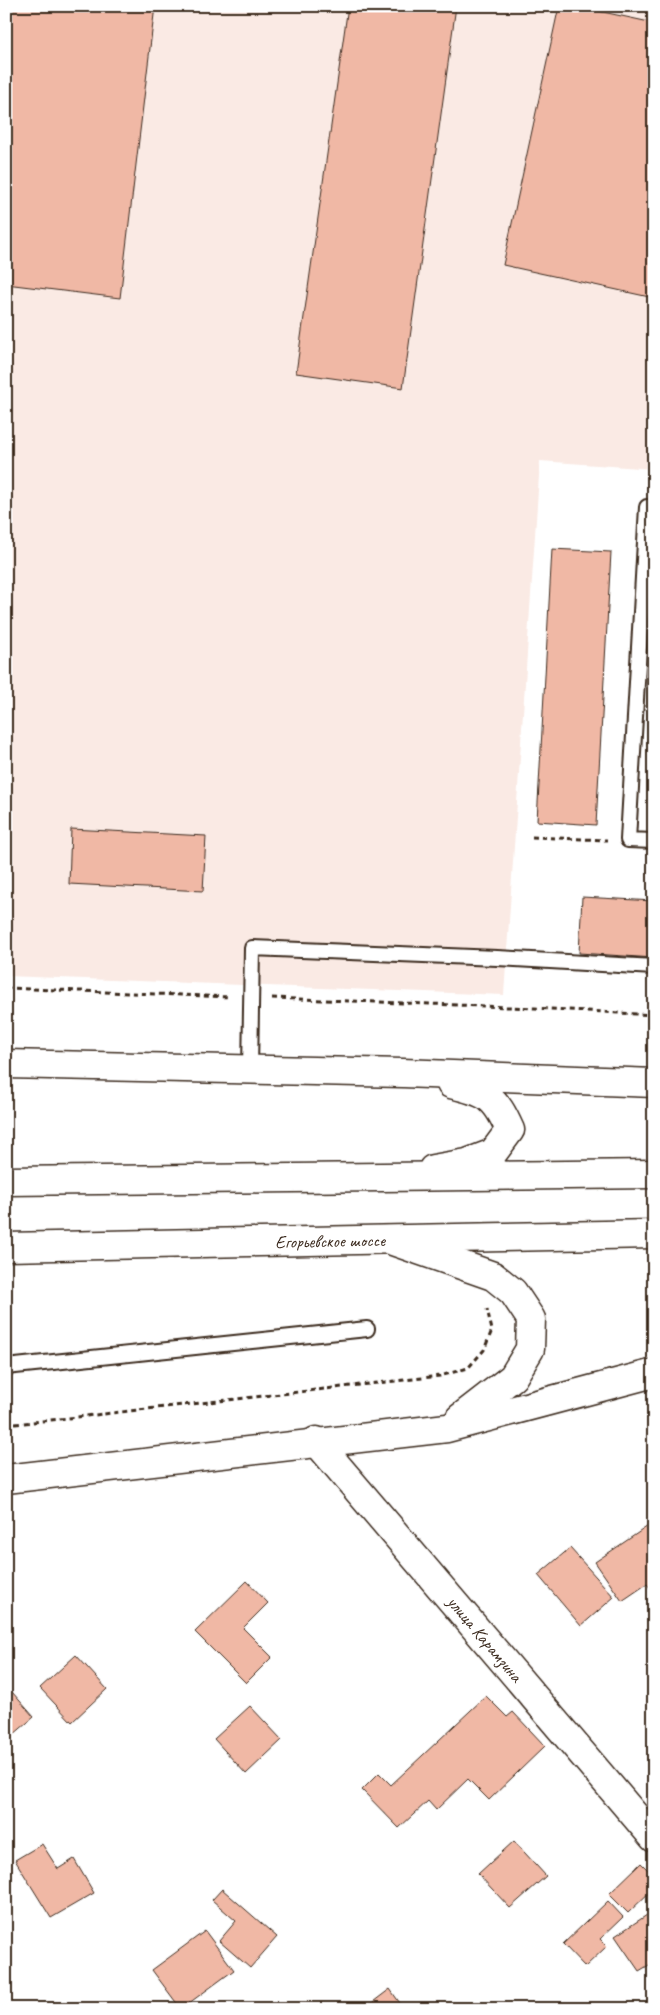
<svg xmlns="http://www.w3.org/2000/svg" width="660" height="2015" font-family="Caveat,sans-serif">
	<rect width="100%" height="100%" fill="#fff"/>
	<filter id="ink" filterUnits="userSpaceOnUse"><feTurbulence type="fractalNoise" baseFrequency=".02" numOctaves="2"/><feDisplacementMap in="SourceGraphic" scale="10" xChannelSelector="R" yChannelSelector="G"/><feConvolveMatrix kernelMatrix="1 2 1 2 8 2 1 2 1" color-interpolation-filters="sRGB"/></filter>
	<g filter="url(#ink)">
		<polygon fill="#faeae4" points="6,6 654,6 654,469 540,461 504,995 6,976"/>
		<g fill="#f0b8a5" stroke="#3b2a1e">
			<polygon points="6,6 155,6 120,298 6,284"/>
			<polygon points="348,6 456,6 403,388 296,373"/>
			<polygon points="559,6 575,6 654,23 654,298 503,265"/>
			<polygon points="552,549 611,552 596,825 537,821"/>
			<polygon points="71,829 206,836 203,891 69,884"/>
			<polygon points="582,897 654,901 654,958 579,953"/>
			<polygon points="654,1522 654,1593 647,1584 622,1601 595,1562"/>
			<polygon points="570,1548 614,1597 581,1626 538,1575"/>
			<polygon points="247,1581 268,1603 243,1628 272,1657 246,1683 195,1632"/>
			<polygon points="76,1655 107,1689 72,1722 40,1688"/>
			<polygon points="12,1692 34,1717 6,1741 6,1697"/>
			<polygon points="486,1696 507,1717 513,1712 545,1746 489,1800 468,1779 436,1810 428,1801 399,1828 362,1790 379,1773 391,1785"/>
			<polygon points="250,1706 282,1740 246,1774 214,1739"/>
			<polygon points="514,1841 546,1876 510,1908 478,1874"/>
			<polygon points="42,1844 58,1869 74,1859 94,1893 51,1918 15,1860"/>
			<polygon points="641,1863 654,1876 654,1888 628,1913 609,1894"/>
			<polygon points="222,1889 277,1937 250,1968 219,1941 236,1921 212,1900"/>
			<polygon points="608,1901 623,1917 600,1939 607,1946 585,1967 563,1944"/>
			<polygon points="650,1913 654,1918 654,1962 639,1971 615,1936"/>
			<polygon points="205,1931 234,1970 181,2009 152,1970"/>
			<polygon points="390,1989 404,2009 366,2009 365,2008"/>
		</g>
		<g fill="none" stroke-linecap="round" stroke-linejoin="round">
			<defs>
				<g id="lane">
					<polyline points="654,507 647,507 628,840 654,841"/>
					<polyline points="250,1070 252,948 497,958 654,967"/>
					<polyline points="6,1367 367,1329"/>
				</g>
				<polyline id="street" points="316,1441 654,1838"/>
				<g id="secondary">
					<polyline points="6,1064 403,1073 654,1083"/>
					<path d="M433,1169l34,-6 26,-10 17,-23c-15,-34 -23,-38 -59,-46"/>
					<polyline points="390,1240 493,1276 513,1292 531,1319 530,1349 513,1377 460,1418"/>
					<polyline points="6,1479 447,1428 654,1373"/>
				</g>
				<g id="primary">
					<polyline points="6,1181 654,1174"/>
					<polyline points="6,1247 654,1234"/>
				</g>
			</defs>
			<use href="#lane" stroke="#3b2a1e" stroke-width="18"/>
			<use href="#street" stroke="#3b2a1e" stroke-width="31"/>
			<use href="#secondary" stroke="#3b2a1e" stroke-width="31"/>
			<use href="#primary" stroke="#3b2a1e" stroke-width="31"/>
			<g stroke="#3b2a1e" stroke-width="3" stroke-dasharray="5 4" stroke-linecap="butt">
				<polyline points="532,837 607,840"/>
				<polyline points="6,988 230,997"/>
				<polyline points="272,998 535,1008 654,1015"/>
				<polyline points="6,1425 440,1376 468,1368 484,1350 492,1330 487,1309"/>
			</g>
			<use href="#lane" stroke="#fff" stroke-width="14"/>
			<use href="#street" stroke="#fff" stroke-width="28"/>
			<use href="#secondary" stroke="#fff" stroke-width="28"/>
			<use href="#primary" stroke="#fff" stroke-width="28"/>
		</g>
	</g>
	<g text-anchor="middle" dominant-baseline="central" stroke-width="4" stroke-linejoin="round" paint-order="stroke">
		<g font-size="18" fill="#3b2a1e" stroke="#fff">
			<text transform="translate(330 1241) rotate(-1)">Егорьевское шоссе</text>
			<text transform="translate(485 1639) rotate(50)">улица Карамзина</text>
		</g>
	</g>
	<rect width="660" height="2015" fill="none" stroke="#fff" stroke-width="25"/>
	<rect x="12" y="12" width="635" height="1990" fill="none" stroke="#3b2a1e" stroke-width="2" filter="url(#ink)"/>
</svg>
